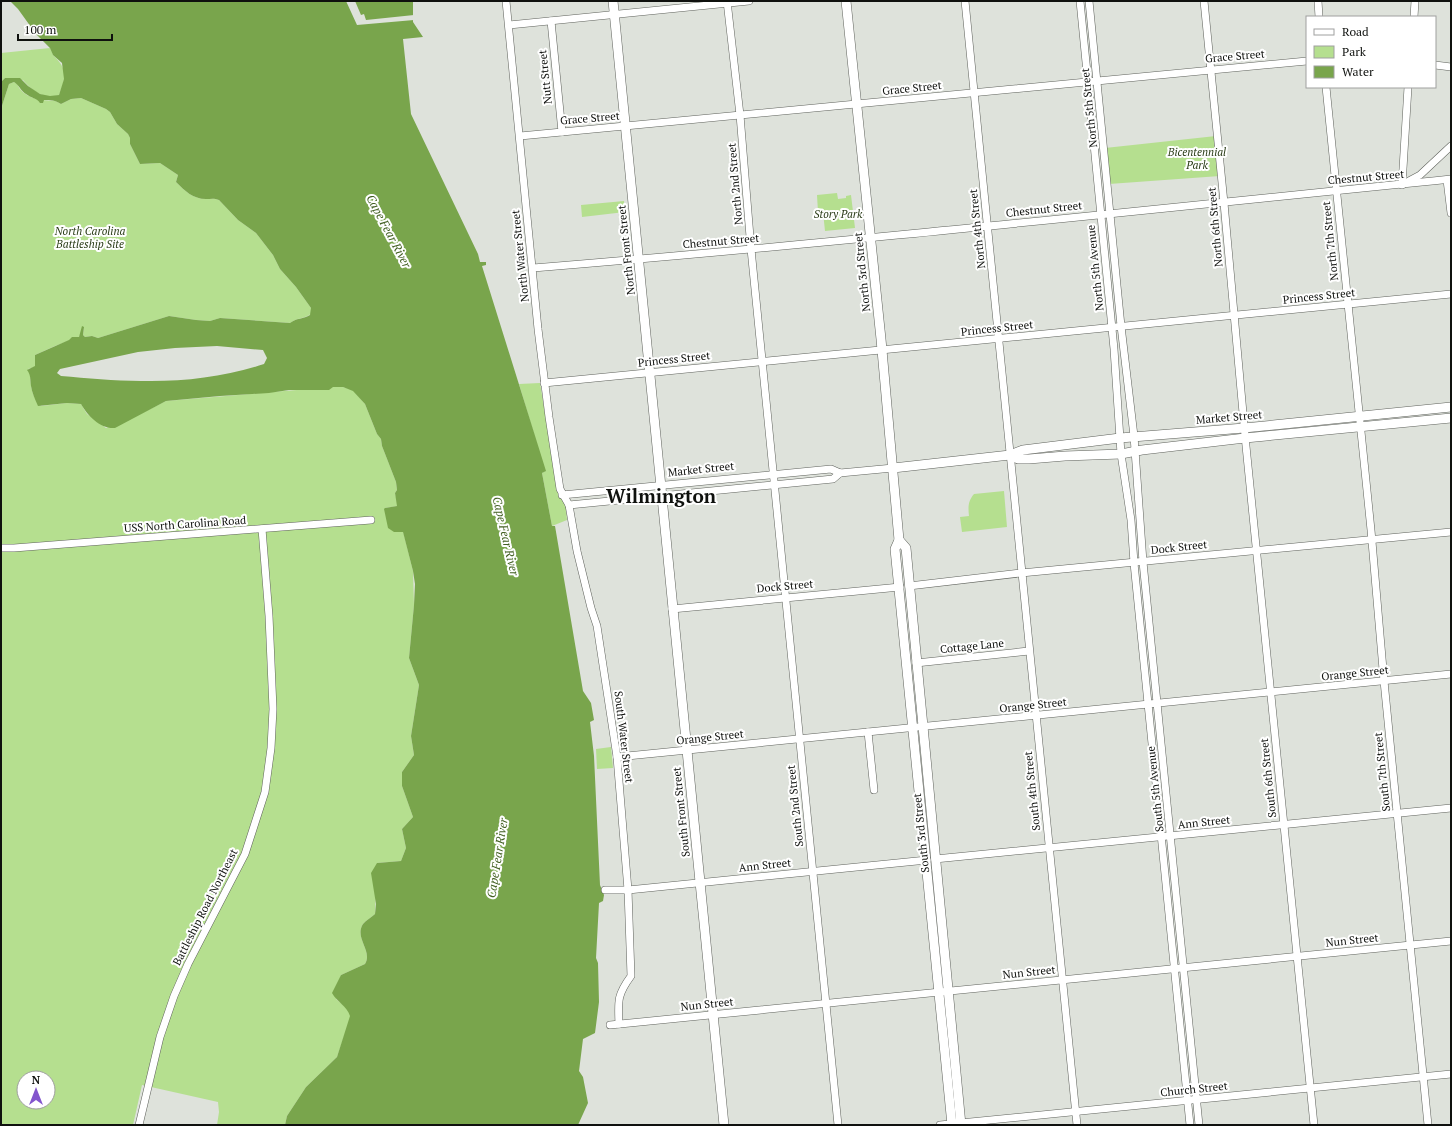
<svg xmlns="http://www.w3.org/2000/svg" width="1452" height="1126" font-family="'PT Serif',serif">
	<rect width="100%" height="100%" fill="#dee2db"/>
	<g fill="#b5df8f" fill-rule="evenodd">
		<path d="M50,48c2,2 2,6 4,8 14,14 12,22 5,39 -15,5 -27,-4 -36,-15l-18,-2 -4,4v-29z"/>
		<path d="M14,82c4,2 4,4 6,7 4,5 10,8 16,10 9,3 17,-1 25,5l10,-5 10,-1 25,11 4,3 7,12 11,10 2,4v6l10,20 20,-1 18,12 -2,7c9,9 17,17 30,17 5,0 8,-1 13,1l19,20 18,13 17,22 7,14 16,18 15,21v6c-7,5 -15,4 -21,9l-70,-5 -10,3 -14,-1 -27,-4 -71,22 -6,-2 -7,1 -2,-2 1,-8 -5,10 -24,9 -20,9v12l-7,2c3,6 2,10 3,16 1,8 4,15 10,21l26,-3 14,1 6,10 19,14 20,-7 40,-20 167,-14h10l10,3 12,14 12,30 4,5 1,7 14,36 1,8 -2,3 3,13 -13,2 1,8 17,15 10,40 1,34 -5,53 10,27 -8,51 3,19 -12,17v14l11,31 -11,12 4,19 -5,13 -24,2 -2,51c-3,3 -9,6 -12,10 -9,14 10,27 2,40l-24,11 -5,24 13,11 2,6 -14,41 -31,30 -19,29 -2,9h-68l2,-13 -1,-10 -76,-17 -9,40h-132v-1016l8,-25zM24,1078h24v24h-24z"/>
		<polygon points="1216,136 1220,176 1109,184 1105,148"/>
		<polygon points="837,193 838,199 846,198 846,196 851,195 855,228 825,231 823,212 818,212 817,195"/>
		<polygon points="624,201 625,212 582,217 581,205"/>
		<polygon points="540,383 558,491 566,507 567,520 552,526 542,473 545,471 519,384"/>
		<path d="M1004,491l3,36 -45,5 -2,-15 9,-1c-1,-9 -1,-15 5,-22z"/>
		<polygon points="611,747 613,768 597,769 596,749"/>
	</g>
	<path fill="#79a54c" fill-rule="evenodd" d="M10,1h403v21l10,15 -20,2 8,75 67,140 2,8h6v3l-4,1 64,205 -4,2 10,53h3l28,165 8,12 3,17 -4,2 4,34 6,129 4,10 -1,6 -4,2 -3,55 2,5 1,39 -4,31 -12,6 -4,32 4,6 5,26 -10,22h-293l2,-9 19,-29 31,-30 13,-41c-3,-10 -13,-14 -18,-23l9,-18 24,-11c8,-13 -11,-26 -2,-40 3,-4 9,-7 12,-10l1,-10 -5,-31 6,-10 24,-2 5,-13 -4,-19 11,-12 -11,-31v-14l12,-17 -3,-19 8,-51 -10,-27 5,-53 1,-21 -2,-13 -10,-39h-9l-6,-4 -4,-19 1,-1 12,-2 -2,-13 2,-3 -1,-8 -14,-36 -1,-7 -4,-5 -12,-30 -12,-13 -10,-4h-10l-4,3h-40l-20,3 -49,3 -54,5 -51,27c-15,1 -27,-12 -34,-24l-14,-1 -29,3c-3,-7 -6,-13 -7,-20 -1,-7 0,-11 -4,-16l8,-4v-11l34,-15 3,-3h7l3,-11 2,1 -1,8 2,2 7,-1 6,2 71,-22 27,4 14,1 10,-3 70,5c6,-5 14,-4 20,-8l1,-7 -15,-21 -16,-18 -7,-14 -17,-22 -18,-13 -19,-20c-5,-2 -8,-1 -13,-1 -13,0 -21,-8 -30,-17l2,-7 -18,-12 -20,1 -10,-20v-6l-2,-4 -11,-10 -7,-12 -4,-3 -25,-11 -10,1 -10,5c-6,-4 -10,-4 -17,-4l-1,3h-3c-3,-5 -9,-5 -14,-9 -5,-3 -7,-9 -12,-12l-5,2 -8,25v-27l4,-4h15l8,8 12,8 10,2 9,-1 5,-16 -2,-16 -9,-8 -3,-7 -14,-14 -18,-25zM217,346l46,4 4,8 -3,6c-39,13 -82,18 -123,17 -27,0 -54,-3 -80,-5l-4,-3 3,-4 78,-17 37,-4z"/>
	<polygon fill="#dee2db" points="346,1 355,1 361,15 364,14 366,20 414,15 414,20 357,25"/>
	<g fill="none" stroke-linecap="round" stroke-linejoin="round">
		<defs>
			<g id="minor">
				<path d="M506,1l32,328 11,88 11,72 9,16 8,46 14,57 6,18 20,131 11,133 3,86c-14,19 -13,25 -12,48"/>
				<polyline points="727,1 740,115 751,249 838,1125"/>
				<polyline points="965,1 1077,1125"/>
				<polyline points="1080,1 1114,349 1121,454 1131,520 1134,563 1190,1125"/>
				<polyline points="1089,1 1121,326 1134,436 1143,562 1199,1125"/>
				<polyline points="1204,1 1224,203 1246,446 1314,1125"/>
				<polyline points="1318,1 1319,17"/>
				<polyline points="1414,17 1415,1"/>
				<polyline points="551,21 562,132"/>
				<polyline points="509,25 749,1"/>
				<polyline points="1435,65 1451,67"/>
				<polyline points="1326,87 1371,530 1384,681 1428,1125"/>
				<polyline points="520,136 1307,61"/>
				<polyline points="1447,180 1451,213"/>
				<polyline points="1405,183 1420,175 1451,146"/>
				<polyline points="1402,185 1408,87"/>
				<path d="M533,268c306,-25 612,-58 918,-89"/>
				<polyline points="544,383 1451,294"/>
				<polyline points="562,495 831,469 840,473 893,468"/>
				<polyline points="569,505 833,479 840,473"/>
				<polyline points="1,548 14,548 371,520"/>
				<polyline points="909,586 1021,573 1451,532"/>
				<polyline points="672,609 900,587"/>
				<polyline points="916,663 1029,651"/>
				<polyline points="868,732 874,790"/>
				<polyline points="617,757 1451,674"/>
				<polyline points="935,859 1451,808"/>
				<polyline points="605,890 628,890 927,860"/>
				<polyline points="610,1025 1451,941"/>
				<polyline points="139,1125 160,1037 174,996 188,964 245,854 265,792 271,748 273,709 269,616 262,529"/>
				<polyline points="940,1125 1451,1074"/>
			</g>
			<g id="major">
				<polyline points="613,1 724,1125"/>
				<polyline points="846,1 881,339 899,540 895,549 952,1125"/>
				<polyline points="1010,455 1018,459 1029,459 1065,456 1121,454 1142,450 1245,438 1451,418"/>
				<polyline points="893,468 1010,455 1023,450 1120,438 1244,428 1451,407"/>
				<polyline points="899,540 906,548 961,1125"/>
			</g>
		</defs>
		<use href="#minor" stroke="#5f625c" stroke-width="8"/>
		<use href="#major" stroke="#5f625c" stroke-width="10"/>
		<use href="#minor" stroke="#fff" stroke-width="7"/>
		<use href="#major" stroke="#fff" stroke-width="9"/>
	</g>
	<g text-anchor="middle" dominant-baseline="central" stroke-width="4" stroke-linejoin="round" paint-order="stroke">
		<g font-size="11" fill="#0f110e" stroke="#fff">
			<text transform="translate(1235 56) rotate(-5)">Grace Street</text>
			<text transform="translate(545 77) rotate(-96)">Nutt Street</text>
			<text transform="translate(912 88) rotate(-6)">Grace Street</text>
			<text transform="translate(1089 108) rotate(-96)">North 5th Street</text>
			<text transform="translate(590 118) rotate(-5)">Grace Street</text>
			<text transform="translate(1366 177) rotate(-5)">Chestnut Street</text>
			<text transform="translate(735 184) rotate(-95)">North 2nd Street</text>
			<text transform="translate(1044 209) rotate(-6)">Chestnut Street</text>
			<text transform="translate(1215 227) rotate(-95)">North 6th Street</text>
			<text transform="translate(977 229) rotate(-96)">North 4th Street</text>
			<text transform="translate(721 241) rotate(-5)">Chestnut Street</text>
			<text transform="translate(1330 241) rotate(-96)">North 7th Street</text>
			<text transform="translate(626 250) rotate(-96)">North Front Street</text>
			<text transform="translate(520 256) rotate(-96)">North Water Street</text>
			<text transform="translate(1095 268) rotate(-96)">North 5th Avenue</text>
			<text transform="translate(862 272) rotate(-96)">North 3rd Street</text>
			<text transform="translate(1319 296) rotate(-6)">Princess Street</text>
			<text transform="translate(997 328) rotate(-6)">Princess Street</text>
			<text transform="translate(674 359) rotate(-6)">Princess Street</text>
			<text transform="translate(1229 417) rotate(-5)">Market Street</text>
			<text transform="translate(701 469) rotate(-6)">Market Street</text>
			<text transform="translate(185 524) rotate(-4)">USS North Carolina Road</text>
			<text transform="translate(1179 547) rotate(-6)">Dock Street</text>
			<text transform="translate(785 586) rotate(-5)">Dock Street</text>
			<text transform="translate(972 646) rotate(-6)">Cottage Lane</text>
			<text transform="translate(1355 673) rotate(-6)">Orange Street</text>
			<text transform="translate(1033 705) rotate(-6)">Orange Street</text>
			<text transform="translate(624 737) rotate(83)">South Water Street</text>
			<text transform="translate(710 737) rotate(-6)">Orange Street</text>
			<text transform="translate(1382 772) rotate(-96)">South 7th Street</text>
			<text transform="translate(1268 778) rotate(-96)">South 6th Street</text>
			<text transform="translate(1155 789) rotate(-96)">South 5th Avenue</text>
			<text transform="translate(1032 791) rotate(-96)">South 4th Street</text>
			<text transform="translate(795 806) rotate(-96)">South 2nd Street</text>
			<text transform="translate(681 812) rotate(-96)">South Front Street</text>
			<text transform="translate(1204 822) rotate(-6)">Ann Street</text>
			<text transform="translate(921 833) rotate(-96)">South 3rd Street</text>
			<text transform="translate(765 865) rotate(-6)">Ann Street</text>
			<text transform="translate(205 907) rotate(-63)">Battleship Road Northeast</text>
			<text transform="translate(1352 940) rotate(-6)">Nun Street</text>
			<text transform="translate(1029 972) rotate(-6)">Nun Street</text>
			<text transform="translate(707 1004) rotate(-6)">Nun Street</text>
			<text transform="translate(1194 1089) rotate(-6)">Church Street</text>
		</g>
		<g font-size="11" font-style="italic" fill="#2a3c17" stroke="#fff">
			<text x="1197" y="152">Bicentennial<tspan x="1197" dy="13">Park</tspan></text>
			<text x="838" y="214">Story Park</text>
			<text x="90" y="231">North Carolina<tspan x="90" dy="13">Battleship Site</tspan></text>
		</g>
		<g font-size="12" font-style="italic" fill="#436023" stroke="#fff">
			<text transform="translate(389 231) rotate(62)">Cape Fear River</text>
			<text transform="translate(506 536) rotate(77)">Cape Fear River</text>
			<text transform="translate(497 858) rotate(-81)">Cape Fear River</text>
		</g>
		<g font-size="19" font-weight="bold" fill="#0f110e" stroke="#fff">
			<text x="661" y="495">Wilmington</text>
		</g>
	</g>
	<rect width="1452" height="1126" fill="none" stroke="#0f110e" stroke-width="4"/>
	<rect x="1306" y="16" width="130" height="72" fill="#ffffff" stroke="#9fa09f"/>
	<rect x="1314" y="29" width="20" height="6" fill="#ffffff" stroke="#9fa09f"/>
	<text x="1342" y="36" font-size="12" fill="#0f110e">Road</text>
	<rect x="1314" y="46" width="20" height="12" fill="#b5df8f" stroke="#9fa09f"/>
	<text x="1342" y="56" font-size="12" fill="#0f110e">Park</text>
	<rect x="1314" y="66" width="20" height="12" fill="#79a54c" stroke="#9fa09f"/>
	<text x="1342" y="76" font-size="12" fill="#0f110e">Water</text>
	<g transform="translate(36 1090)"><circle r="19" fill="#ffffff" stroke="#9fa09f"/>
	<path d="M0-3L7 15L0 10L-7 15Z" fill="#8355cd"/>
	<text y="-6" font-size="11" font-weight="bold" text-anchor="middle" fill="#0f110e">N</text>
	</g>
	<path d="M18 34v6h94v-6" fill="none" stroke="#0f110e" stroke-width="2"/>
	<text x="24" y="34" font-size="12" fill="#0f110e" stroke="#ffffff" stroke-width="3" paint-order="stroke">100 m</text>
</svg>
